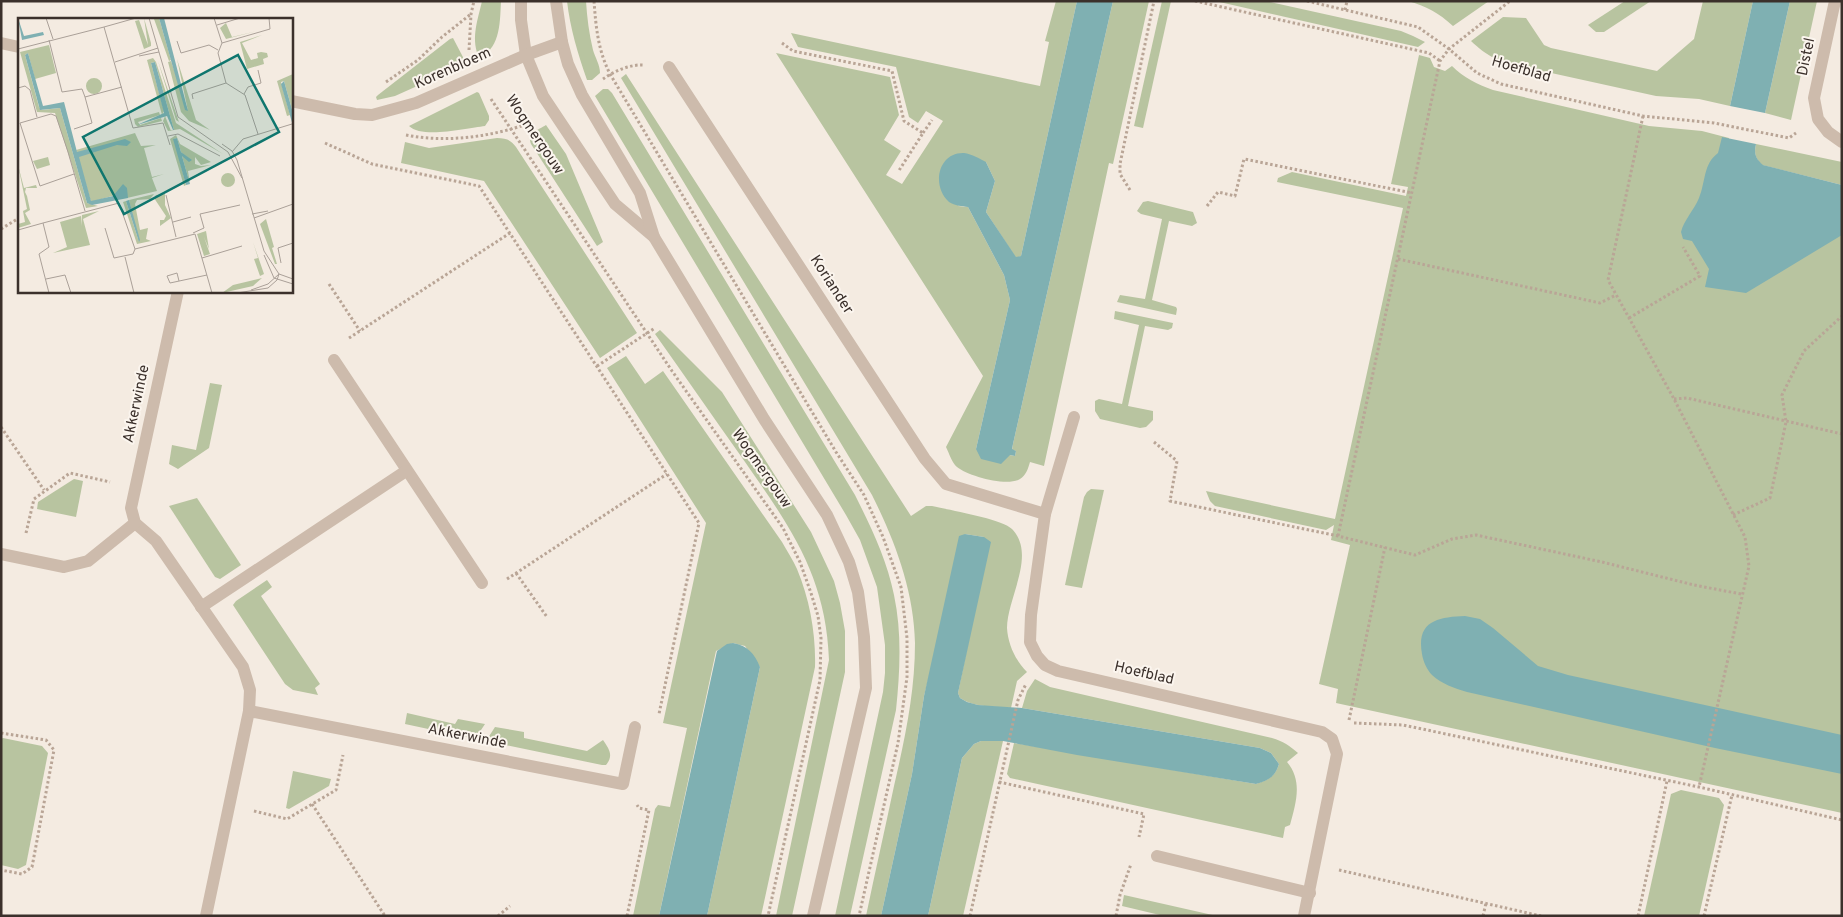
<svg xmlns="http://www.w3.org/2000/svg" width="1843" height="917" font-family="Overpass,sans-serif">
	<rect width="100%" height="100%" fill="#f4ebe1"/>
	<g fill="#b8c4a0">
		<path d="M482,1h19c-1,18 0,47 -20,55l-3,-1c-7,-18 0,-36 4,-54z"/>
		<path d="M567,1h19c1,16 3,33 7,49 2,7 7,15 7,23l-8,7h-5c-9,-26 -17,-52 -20,-79z"/>
		<path d="M1056,1h21l-56,255 -5,2 -30,-46 9,-31 -9,-19 -28,44 10,1 36,68 6,25 -34,149 39,7 1,-5 -4,-1 1,-6 100,-443h36l-36,163 -4,-1 -65,303 -14,-4c-2,7 -4,13 -10,17 -13,8 -52,-3 -63,-12 -5,-4 -8,-14 -11,-20l37,-71 -207,-323 114,24 9,38 -15,25 17,11 -15,24 16,9 41,-63 -17,-10 -8,12 -9,-6 -13,-50 -98,-20 -7,-14 249,53 9,-44 -4,-1z"/>
		<polygon points="1162,1 1171,1 1143,128 1134,126"/>
		<polygon points="1215,1 1265,1 1401,31 1413,36 1425,42 1418,47"/>
		<path d="M1408,1h81l-36,25c-14,-13 -27,-20 -45,-25z"/>
		<polygon points="1625,1 1651,1 1604,32 1596,32 1588,25"/>
		<path d="M1703,1h50l-23,105 -31,-7 -43,-3 -141,-31c-21,-6 -28,-9 -44,-24l32,-24 23,1 18,27 7,3 106,23 37,-32z"/>
		<polygon points="1790,1 1817,1 1791,120 1765,113"/>
		<polygon points="453,38 465,61 464,65 395,96 377,100 376,97 378,95 450,39"/>
		<path d="M1419,55l11,3 4,9 11,4 7,-5c12,12 25,18 41,24l156,36 53,5 27,7 -14,62 127,26v587l-506,-110 2,-14 -19,-5 31,-139 -19,-5 3,-15 -8,5 -111,-24 -5,-5 -4,-10 129,28 68,-311 -126,-26 1,-4 14,-6 114,24 2,-9 -17,-3z"/>
		<path d="M626,74l285,442 15,-10h6c17,4 70,13 80,23 25,26 -5,69 -5,99 1,17 9,33 20,44l-10,9 -6,27c-18,-2 -36,0 -51,-10l-2,-5 12,-59 14,-97 -19,-3 -41,162 -12,78 -31,142h-15c9,-44 19,-87 28,-130 11,-48 21,-94 21,-143 -1,-52 -20,-102 -43,-148l-251,-417z"/>
		<path d="M603,89h5l4,4 243,402c16,32 32,65 39,100 8,38 6,76 2,115l-46,206h-15l48,-224 2,-19v-28l-8,-58 -17,-47 -14,-25 -251,-419z"/>
		<path d="M477,92l2,1 10,23v4l-4,6c-17,2 -63,13 -76,0z"/>
		<path d="M546,125l20,29 37,88 -6,4 -66,-102c-4,-11 7,-14 15,-19z"/>
		<path d="M497,138c9,0 14,2 19,9l121,186 -37,25 -116,-177 -83,-18 4,-21 24,6z"/>
		<path d="M1756,144l86,18v23l-80,-20c-7,-7 -8,-12 -6,-21z"/>
		<polygon points="1148,201 1193,212 1197,223 1192,226 1169,221 1152,300 1176,307 1177,309 1176,315 1117,302 1120,295 1145,299 1162,219 1141,214 1137,211 1143,202"/>
		<polygon points="1115,311 1173,323 1172,328 1168,330 1145,326 1128,406 1153,411 1153,420 1146,427 1140,428 1100,419 1095,411 1095,401 1099,399 1122,404 1139,325 1114,319"/>
		<path d="M660,330l62,62 89,140 23,49 6,22 5,28v41l-53,244h-16l53,-256c-3,-88 -43,-139 -91,-208 -28,-39 -55,-79 -83,-118z"/>
		<path d="M626,356l19,28 18,-13 119,171c5,9 11,18 15,27 13,31 19,66 18,98l-54,249h-54l53,-249 -15,-21 -12,-3 -17,8 -57,265h-26l22,-107 3,-4 12,2 17,-79 -24,-5 43,-200 -99,-155z"/>
		<polygon points="210,383 222,385 209,448 178,469 169,464 172,445 196,450"/>
		<polygon points="74,479 83,481 76,517 37,509 38,502"/>
		<polygon points="1091,489 1104,490 1082,588 1065,585 1084,497 1087,492"/>
		<polygon points="197,498 241,565 220,579 215,577 169,506"/>
		<polygon points="267,580 272,587 261,596 320,684 315,688 318,695 293,690 285,684 233,605 236,601"/>
		<path d="M1035,679l15,8 222,51c11,3 18,8 26,15l-11,9c16,19 9,41 3,63l-5,2 -2,11 -273,-60 -3,-4 7,-31 242,41c12,-4 19,-7 23,-20l-8,-11 -11,-5 -238,-40 5,-17z"/>
		<polygon points="407,713 455,724 458,719 485,724 475,739 405,724"/>
		<path d="M495,727l29,5v6l63,13 16,-11c6,9 11,15 3,25h-4l-116,-24z"/>
		<polygon points="3,738 42,746 48,753 26,865 18,869 1,865 1,739"/>
		<polygon points="981,741 1003,741 963,916 928,916 962,758 974,744"/>
		<polygon points="293,771 331,779 329,786 289,809 286,808"/>
		<polygon points="1681,790 1719,798 1724,805 1699,916 1644,916 1671,794"/>
		<polygon points="1124,895 1217,916 1164,916 1122,906"/>
	</g>
	<g fill="#7fb0b2">
		<path d="M1077,1h36l-100,443 -1,5 4,2 -1,5 -5,-1 -9,9 -20,-5 -5,-10 34,-149 -6,-25 -36,-68c-6,-1 -13,-1 -19,-5 -18,-16 -11,-50 15,-49 8,1 16,6 22,9l9,19 -9,31 30,45 5,-1z"/>
		<polygon points="1753,1 1790,1 1765,113 1730,106"/>
		<path d="M1722,137l34,7c-2,9 -1,14 7,21l79,20v50l-96,58 -41,-6 4,-18 -17,-28 -9,-2 -2,-7c3,-12 13,-22 18,-34 7,-17 4,-34 19,-45z"/>
		<path d="M965,534l19,3 7,5 -33,151 2,5 7,4 11,3 44,3 238,40 11,5 8,11c-4,13 -10,16 -23,20l-179,-29 -74,-14h-22l-7,3 -12,14 -34,158h-47l31,-142 12,-78 35,-160z"/>
		<path d="M1465,616l15,3 13,9 45,38 30,9 274,60v39l-127,-26 -248,-56c-13,-4 -25,-8 -35,-17 -5,-5 -9,-14 -10,-21 -6,-33 16,-37 43,-38z"/>
		<path d="M733,643c15,3 21,10 27,24l-53,249h-48l58,-265 10,-7z"/>
	</g>
	<g fill="none" stroke-linecap="round" stroke-linejoin="round">
		<g stroke="#b9a596" stroke-width="3" stroke-dasharray="2.5 2.5" stroke-linecap="butt">
			<path d="M594,1c2,27 4,49 16,73l226,378 28,43 19,42 18,50 6,51v39l-9,66 -39,173"/>
			<polyline points="1195,1 1429,53 1440,61"/>
			<polyline points="1307,1 1418,27 1449,49 1477,73 1501,84 1643,116 1714,123 1789,138 1796,133"/>
			<polyline points="1345,10 1347,1"/>
			<polyline points="252,19 252,17"/>
			<polyline points="782,43 793,51 892,71 904,121 923,133 898,172"/>
			<polyline points="469,50 471,14 474,1"/>
			<path d="M603,79c11,-8 28,-15 41,-14"/>
			<polyline points="386,82 418,60 442,37 471,14"/>
			<polyline points="491,99 672,371 783,528 800,562 811,593 818,616 821,638 820,680 768,916"/>
			<polyline points="1643,116 1608,280 1674,399 1745,537 1749,566 1699,787"/>
			<polyline points="923,133 932,120"/>
			<path d="M406,135c40,8 85,2 124,-12"/>
			<polyline points="325,143 372,164 479,186 699,523 659,714"/>
			<polyline points="1130,190 1120,174 1120,164 1154,1"/>
			<polyline points="1207,206 1218,192 1235,196 1244,159 1412,193"/>
			<polyline points="1,229 19,218"/>
			<polyline points="1398,259 1600,303 1616,295"/>
			<polyline points="329,284 360,331"/>
			<polyline points="1629,318 1700,276 1683,247"/>
			<polyline points="349,338 510,233"/>
			<polyline points="597,366 655,328"/>
			<polyline points="1674,399 1687,398 1842,434"/>
			<polyline points="1,427 44,490"/>
			<polyline points="1154,442 1177,461 1170,501 1338,536 1415,555 1452,539 1476,535 1602,562 1694,585 1741,594"/>
			<polyline points="1733,515 1770,498 1786,422 1782,395 1804,351 1842,316"/>
			<polyline points="26,533 34,499 70,473 110,482"/>
			<polyline points="1338,536 1440,61 1449,49 1510,1"/>
			<polyline points="516,573 547,617"/>
			<polyline points="507,579 667,474"/>
			<polyline points="1349,720 1385,547"/>
			<polyline points="1354,723 1403,725 1699,787 1842,820"/>
			<polyline points="1,733 46,740 54,750 32,867 22,874 1,870"/>
			<polyline points="999,782 1144,814 1139,837"/>
			<polyline points="312,804 385,916"/>
			<polyline points="254,811 287,819 336,790 343,755"/>
			<polyline points="1339,870 1541,916"/>
			<polyline points="498,916 510,906"/>
			<polyline points="627,916 649,810 639,808 637,805"/>
			<polyline points="970,916 1018,700 1026,684"/>
			<polyline points="1116,916 1120,895 1131,864"/>
			<polyline points="1483,916 1486,903"/>
			<polyline points="1638,916 1667,781"/>
			<polyline points="1704,916 1732,795"/>
		</g>
		<g stroke="#cdbbac" stroke-width="12">
			<polyline points="521,1 521,20 526,55 543,96 615,204 654,237"/>
			<polyline points="556,1 562,42 568,64 582,95 640,193 654,237 764,419 827,515 849,562 858,592 864,637 866,688 813,916"/>
			<polyline points="1835,1 1814,98 1818,119 1828,132 1842,142"/>
			<polyline points="1,43 19,47"/>
			<polyline points="669,67 925,459 946,484 1045,514"/>
			<polyline points="291,101 355,114 372,115 416,103 526,55 562,42"/>
			<polyline points="178,291 131,508 135,523 156,541 243,667 250,690 249,711 206,916"/>
			<polyline points="334,360 482,583"/>
			<polyline points="1074,417 1045,514 1031,615 1030,642 1037,656 1045,665 1058,671 1322,732 1332,739 1337,754 1304,916"/>
			<polyline points="1,554 64,567 88,561 135,523"/>
			<polyline points="201,607 406,471"/>
			<polyline points="249,711 623,784 635,727"/>
			<polyline points="1157,856 1310,893"/>
		</g>
	</g>
	<g text-anchor="middle" dominant-baseline="central" stroke-width="4" stroke-linejoin="round" paint-order="stroke">
		<g font-size="15" fill="#3b302b" stroke="#fbf5ee">
			<text transform="translate(1807 57) rotate(-78)">Distel</text>
			<text transform="translate(453 69) rotate(-24)">Korenbloem</text>
			<text transform="translate(1521 70) rotate(16)">Hoefblad</text>
			<text transform="translate(534 135) rotate(56)">Wogmergouw</text>
			<text transform="translate(831 285) rotate(57)">Koriander</text>
			<text transform="translate(137 404) rotate(-78)">Akkerwinde</text>
			<text transform="translate(761 469) rotate(55)">Wogmergouw</text>
			<text transform="translate(1144 674) rotate(13)">Hoefblad</text>
			<text transform="translate(467 737) rotate(11)">Akkerwinde</text>
		</g>
	</g>
	<g transform="translate(18 18)">
		<rect width="275" height="275" fill="#f4ebe1"/>
		<path d="M126,0l7,25v3l-7,3 -9,-28 4,-1 9,25zM141,0l12,42 -2,1 -15,-42zM208,5l6,14 25,-6 -31,8 -6,-11zM244,17l-20,8 9,17 7,-2 -1,-5 4,-1 6,1 1,4 -5,2 1,5 -17,5 -7,-27zM31,27l7,28 -21,6 -7,-26 -3,2 14,52 3,3 18,-2 27,95 11,3 -12,2 -31,-95 -18,-1 -17,-60zM135,40l3,4 20,61 47,31 -43,-25 -12,2 -5,-10 2,-5 6,15 3,-1 -19,-68 -4,1 13,48 -2,4 -15,-55zM159,41l19,61 14,10 -21,-9 -8,-9 -13,-50 3,-1 17,50zM140,43l21,61 45,29 -48,-31zM275,56v39l-9,-32 -3,1 9,33 -3,1 -10,-35zM68 68a8 8 0 1 1 16 0a8 8 0 1 1-16 0ZM141,94l1,3 -22,7 2,3 21,-7 1,3 -24,6 -3,-3 -1,-5zM117,115l6,13 15,-1 -12,3 8,29 12,-3 -12,4 5,13 -30,7 -1,-6 -35,10 -15,-52zM158,117l4,9 31,18 -10,3 -6,-8v7l6,2 10,-1 -23,6 2,13 -8,-28 6,2 -7,-6 -4,-14 -3,1 12,46 -2,1 -14,-47zM30,139l2,8 -13,4 -4,-8zM0,147l6,23 12,-3 1,3h-11l-1,4 7,14 -5,-10 3,14 -5,3 6,11 -13,4v-4l7,-2 -2,-11 4,-2zM203 162a7 7 0 1 1 14 0a7 7 0 1 1-14 0ZM136,176l-4,5 -13,1 -2,4 5,26 8,-2 -2,11 5,2 -14,3 -14,-42 3,-1 13,41 -10,-42zM147,176v11l6,13 -11,8v-6h4l2,-4 -12,-18 2,-3zM81,193l-16,8 7,26 -37,8 14,-6 -7,-25 21,-6v10l1,-11zM248,201l8,28 -2,1 5,16h-2l-15,-40zM188,213l3,18 -5,-12 6,17 -6,2 -7,-22zM235,224l11,32 -4,2 -6,-17 4,-1zM244,260l-9,8 -31,7 11,-8z" fill="#b8c4a0"/>
		<path d="M0,0l6,18 19,-4 1,3 -22,5zM141,0h5l24,93 -3,-1zM10,35l15,53 21,-4 13,50 48,-13 6,3 -4,4 -10,-1 -38,12 12,44 22,-5 10,-12 4,4 1,10 -36,7 -5,-2 -27,-95 -20,2 -15,-55zM137,44l19,68h-1l-6,-14 -30,9 27,-12 -13,-50zM266,63l9,32v13l-12,-42zM159,120l4,14 11,8 -3,2 -7,-6 8,28 -4,1 -13,-46zM111,182l11,40 -1,2 -13,-41z" fill="#7fb0b2"/>
		<path fill="none" stroke="#aaa098" stroke-width="1" d="M28,0l7,21M131,0l29,99 50,35 14,26M196,0l8,25 48,-14 -1,-11M199,7l23,-7M86,9l32,-9M31,22l13,52 20,-3 3,8 7,26 -18,6M159,23l4,12 28,-8 9,5M204,25l-4,10 8,30 19,12 13,39M0,31l86,-22 29,101 30,-5 7,22M121,38l20,-4M97,44l43,-14M0,70l7,-2 5,4 7,27M226,76l4,-7 13,-4 -3,-13M67,79l37,-10M175,81l-1,-5 34,-11M150,118l10,-2 42,22M204,126l10,7 5,9 27,91 15,23 -2,6M214,134l11,-13 49,-15M56,156l-34,12 -20,-63 31,-9 5,2 12,36 17,59M148,177l10,42M234,196l16,-3M236,200l39,-14M155,204l18,-5M25,205l76,-20 16,46 -2,5 -19,4 -9,-30M0,212l25,-7 6,24 -10,7 10,39M175,215l11,-5 -4,-14 40,-9M117,231l60,-15 17,59M246,237l10,23 19,6M107,239l9,36M184,240l40,-12M263,245l-3,-15 15,-5M28,261l19,-4 6,18M161,263l-2,-8 -10,3 3,7 37,-8M233,272l17,-6 11,-10 14,5M219,275l31,-5 9,-8"/>
		<path fill="#0f766e" fill-opacity="0.15" stroke="#0f766e" stroke-width="2.5" d="M220,37l41,77 -155,82 -41,-77z"/>
		<rect width="275" height="275" fill="none" stroke="#3b302b" stroke-width="2.5"/>
	</g>
	<rect width="1843" height="917" fill="none" stroke="#3b302b" stroke-width="5"/>
</svg>
